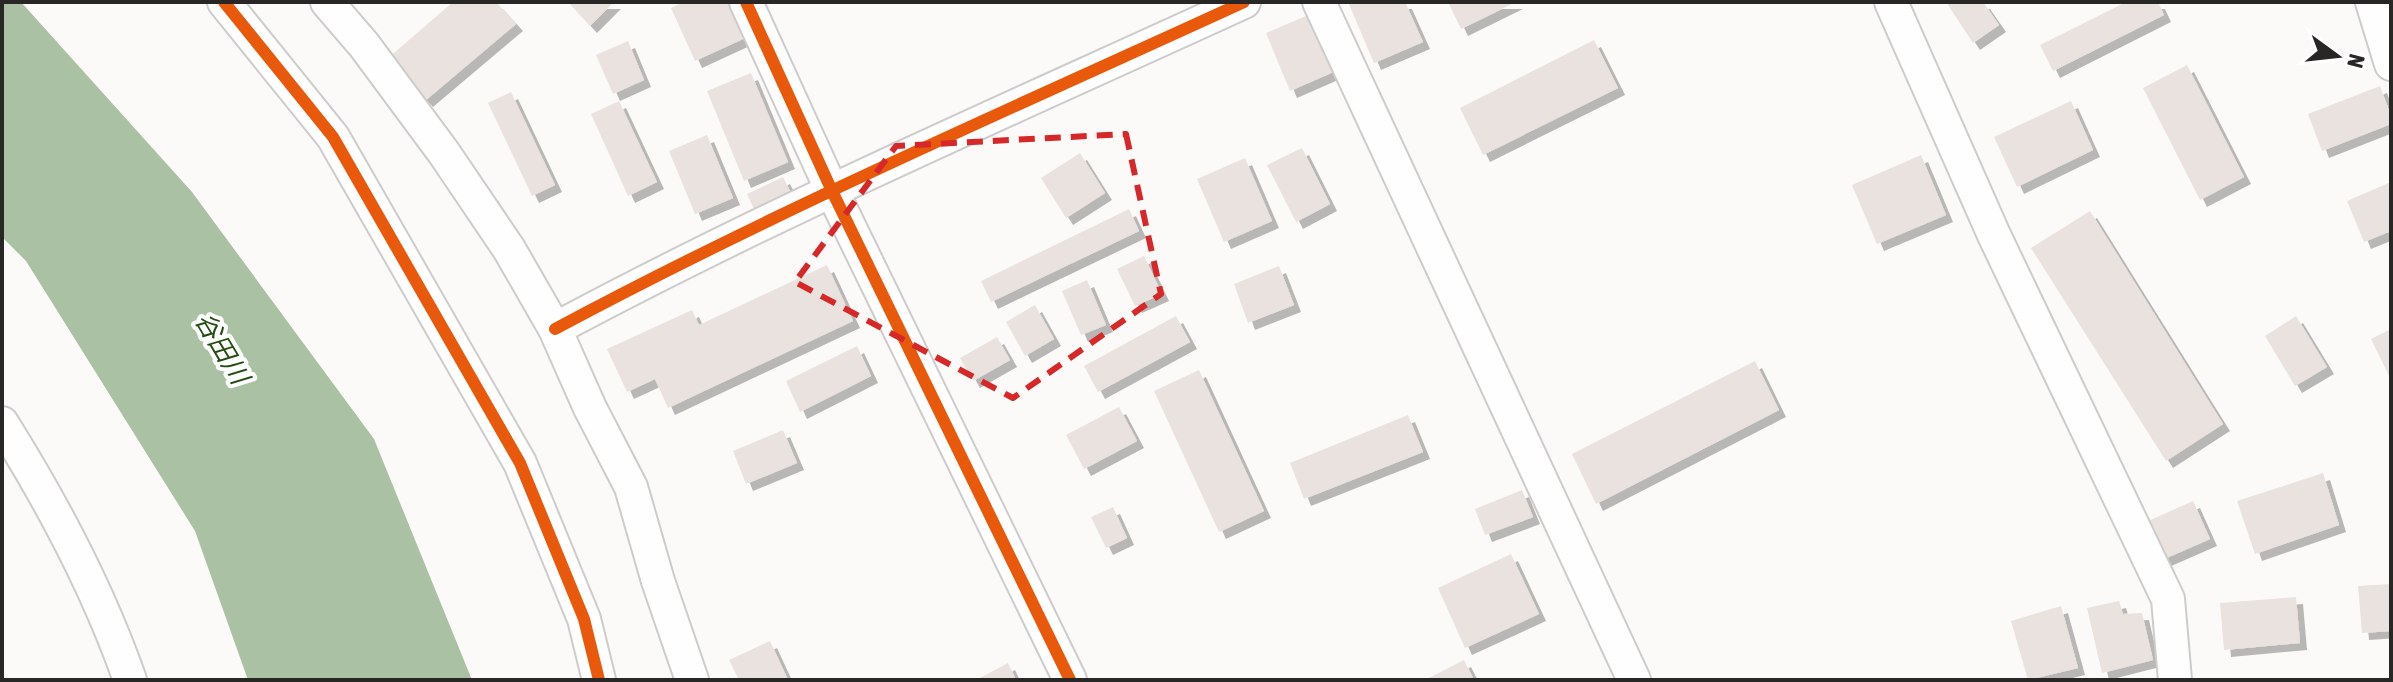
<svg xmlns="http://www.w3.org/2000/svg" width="2393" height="682" font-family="'Asap Condensed','Noto Sans JP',sans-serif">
	<defs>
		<filter id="shadow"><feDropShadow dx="7" dy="7" stdDeviation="0" flood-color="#0004"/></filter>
	</defs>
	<rect width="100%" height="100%" fill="#fbfaf8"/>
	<polygon fill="#abc1a3" points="2,2 21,2 192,192 374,439 472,680 248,680 195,531 26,261 2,237"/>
	<g fill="#eae2de" filter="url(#shadow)">
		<polygon points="453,2 496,2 516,24 426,100 387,59"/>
		<polygon points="568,2 614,2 590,26"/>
		<polygon points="683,2 729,2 745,38 695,61 671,8"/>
		<polygon points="1348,2 1405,2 1423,42 1374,63"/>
		<polygon points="1448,2 1516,2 1461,29"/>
		<polygon points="1946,2 1983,2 1999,25 1973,43"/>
		<polygon points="2126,2 2158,2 2164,15 2053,71 2040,45"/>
		<polygon points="1313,13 1338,70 1290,91 1266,33"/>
		<polygon points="1594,40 1618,88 1483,155 1460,108"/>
		<polygon points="628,41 644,80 613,94 596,55"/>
		<polygon points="2187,65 2244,177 2200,200 2143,88"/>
		<polygon points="751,73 788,162 744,181 707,91"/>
		<polygon points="2380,86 2391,116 2391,124 2322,151 2308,114"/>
		<polygon points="511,92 555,185 532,196 488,103"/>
		<polygon points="619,101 657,182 628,196 591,114"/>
		<polygon points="2071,101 2093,150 2017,187 1994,137"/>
		<polygon points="707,135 733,198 695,214 669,151"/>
		<polygon points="1302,148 1330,204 1296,222 1267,165"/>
		<polygon points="1080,153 1105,193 1066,218 1041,178"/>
		<polygon points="1921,155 1946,215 1877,244 1852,185"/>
		<polygon points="1245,158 1272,221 1224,242 1197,179"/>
		<polygon points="783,177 796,203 759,220 747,194"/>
		<polygon points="2391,182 2391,231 2364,242 2347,201"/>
		<polygon points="1129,209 1139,231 991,302 981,281"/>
		<polygon points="2090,211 2223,424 2166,461 2031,248"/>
		<polygon points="1144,256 1162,294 1135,306 1117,269"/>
		<polygon points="827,265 853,321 668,408 655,379 627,392 607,349 692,310 699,325"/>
		<polygon points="1279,266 1294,305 1248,323 1234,284"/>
		<polygon points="1087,280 1106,325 1081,335 1062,291"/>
		<polygon points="1035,305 1054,339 1025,356 1006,322"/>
		<polygon points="1176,316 1190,342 1098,392 1084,366"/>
		<polygon points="2296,316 2327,367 2295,386 2265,336"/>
		<polygon points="2391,329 2391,380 2371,339"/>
		<polygon points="997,337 1010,360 973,381 960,358"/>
		<polygon points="857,346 871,376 800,412 786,381"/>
		<polygon points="1755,361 1779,410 1596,504 1572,454"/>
		<polygon points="1199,370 1264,511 1219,532 1154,391"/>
		<polygon points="1119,407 1137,441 1084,469 1066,435"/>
		<polygon points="1408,415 1423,452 1304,499 1290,463"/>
		<polygon points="783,430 797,463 746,484 733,451"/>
		<polygon points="2323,473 2339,525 2255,554 2237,501"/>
		<polygon points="1522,490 1533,517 1485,535 1475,509"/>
		<polygon points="2193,501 2210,539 2162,560 2146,522"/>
		<polygon points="1113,507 1127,538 1106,548 1091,517"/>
		<polygon points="1511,554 1539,614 1465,648 1438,588"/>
		<polygon points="2391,584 2391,631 2362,633 2358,586"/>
		<polygon points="2296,597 2300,643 2224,650 2220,603"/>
		<polygon points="2119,601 2123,614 2142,613 2153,660 2102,673 2087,608"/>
		<polygon points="2061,606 2078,668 2028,680 2011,621"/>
		<polygon points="770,641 788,680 739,680 729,660"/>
		<polygon points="1464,660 1474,680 1425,680"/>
		<polygon points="1008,663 1016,680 976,680"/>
	</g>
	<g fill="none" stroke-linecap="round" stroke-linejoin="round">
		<defs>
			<g id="minor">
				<polyline points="224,2 333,137 520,463 584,619 599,680"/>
				<polyline points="327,2 364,45 444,153 509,249 555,329 590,408 631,487 658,581 692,680"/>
				<polyline points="746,2 832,191 1070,680"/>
				<polyline points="1319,2 1634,680"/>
				<polyline points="1891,2 1994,235 2168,599 2175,680"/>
				<polyline points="2372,2 2391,64"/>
				<path d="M555,329c224,-120 458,-221 689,-327"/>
				<path d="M2,423c51,81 96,166 128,257"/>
			</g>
		</defs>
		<use href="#minor" stroke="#cdcccb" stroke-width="36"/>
		<use href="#minor" stroke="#fefefe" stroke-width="32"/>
		<defs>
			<g id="cycleway">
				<polyline points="224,2 333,137 520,463 584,619 599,680"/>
				<polyline points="746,2 832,191 1070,680"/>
				<path d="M555,329c224,-120 458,-221 689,-327"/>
			</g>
		</defs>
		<use href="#cycleway" stroke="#fff" stroke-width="17"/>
		<use href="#cycleway" stroke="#e8590c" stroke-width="12"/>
	</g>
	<path fill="none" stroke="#d62828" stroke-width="6" stroke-dasharray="16 10" stroke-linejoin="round" d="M1126,134l35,160 -148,104 -218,-116 101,-136z"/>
	<g text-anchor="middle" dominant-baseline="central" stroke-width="8" stroke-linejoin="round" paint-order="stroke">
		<g font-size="26" font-style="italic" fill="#234c12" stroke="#fff">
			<text transform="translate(222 348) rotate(59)">谷田川</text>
		</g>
	</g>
	<rect width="2393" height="682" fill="none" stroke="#282726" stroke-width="8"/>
	<g transform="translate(2337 56) rotate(105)" stroke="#ffffff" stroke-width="6" paint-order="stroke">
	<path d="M0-6L14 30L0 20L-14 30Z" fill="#282726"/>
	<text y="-12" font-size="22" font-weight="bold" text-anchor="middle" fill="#282726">N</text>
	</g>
</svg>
